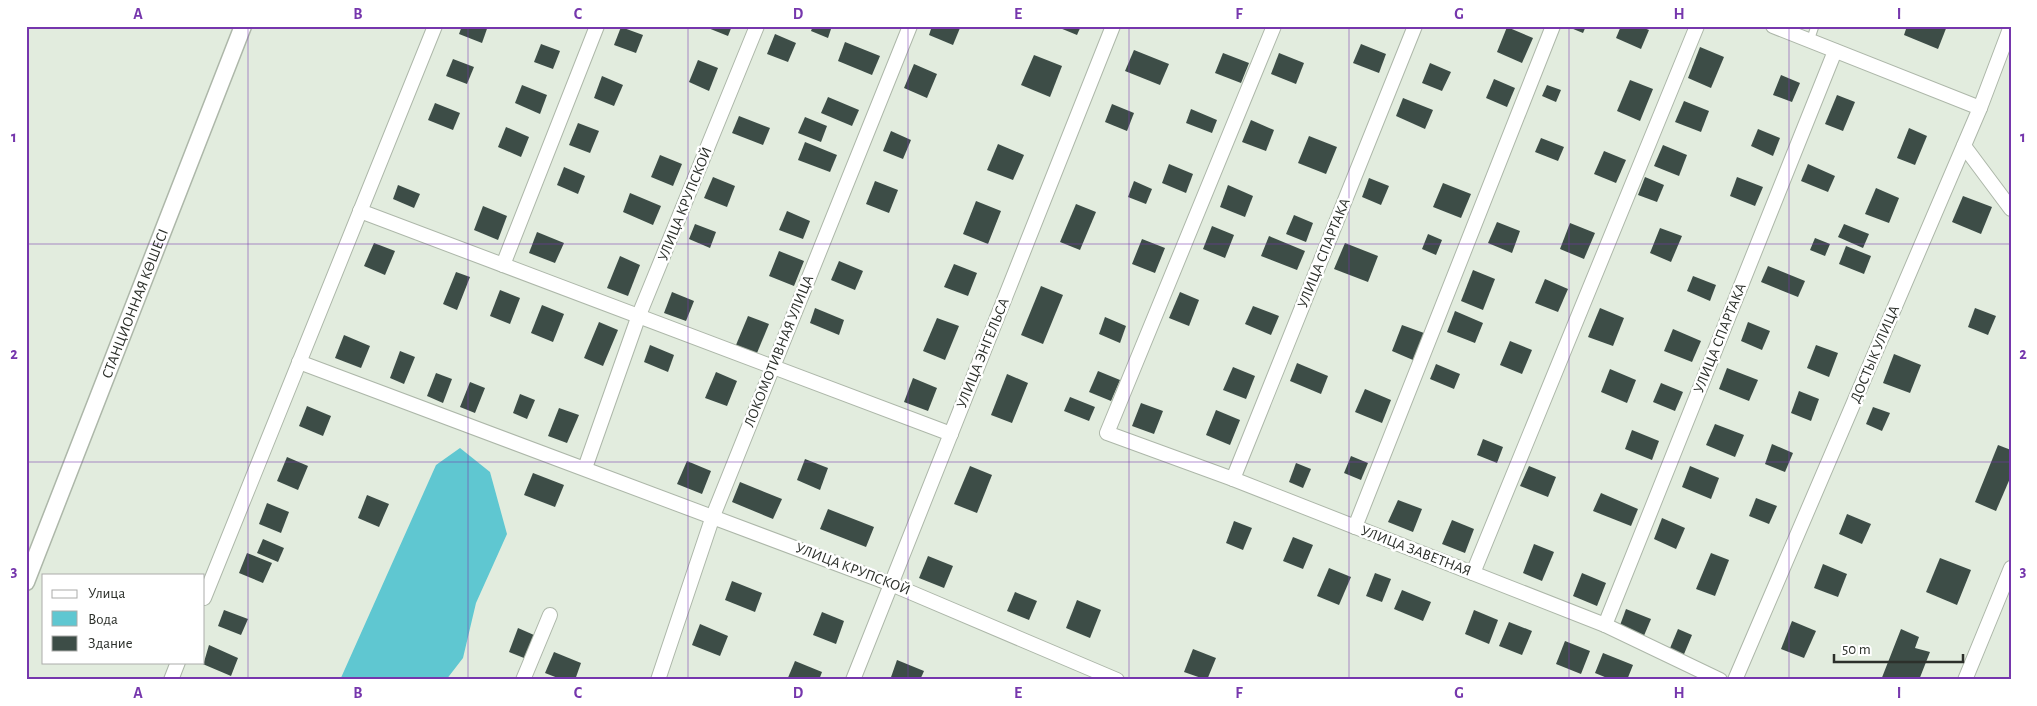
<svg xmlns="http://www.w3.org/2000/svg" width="2037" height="706" font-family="'Alegreya Sans',sans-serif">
	<rect width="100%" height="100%" fill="#e2ecde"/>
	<polygon fill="#5fc7d1" points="460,448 490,472 507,534 476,603 463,658 446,680 340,680 436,465"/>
	<g fill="#3d4d47">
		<polygon points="462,26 488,26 482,43 459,34"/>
		<polygon points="709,26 732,26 728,36 708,28"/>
		<polygon points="813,26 832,26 828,38 811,31"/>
		<polygon points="932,26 960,28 953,45 929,35"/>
		<polygon points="1055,26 1081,26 1077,35"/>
		<polygon points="1566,26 1586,26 1583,33"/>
		<polygon points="1621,26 1639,26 1649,30 1641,49 1616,38"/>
		<polygon points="1907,26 1947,26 1938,49 1904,35"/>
		<polygon points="621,27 643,35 636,53 614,45"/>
		<polygon points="1507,27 1533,38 1522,63 1497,52"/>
		<polygon points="775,34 796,43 788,62 767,54"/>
		<polygon points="845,42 880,56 872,75 838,61"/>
		<polygon points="541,44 560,51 553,69 534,62"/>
		<polygon points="1361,44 1386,54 1379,73 1353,63"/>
		<polygon points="1700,47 1724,57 1711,88 1688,78"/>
		<polygon points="1134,50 1169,64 1160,85 1125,71"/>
		<polygon points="1223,53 1249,63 1241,83 1215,73"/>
		<polygon points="1279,53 1304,63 1296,84 1271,74"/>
		<polygon points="1034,55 1062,66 1050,97 1021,85"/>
		<polygon points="453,59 474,67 467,84 446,76"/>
		<polygon points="698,60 718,68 709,91 689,82"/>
		<polygon points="1430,63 1451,72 1442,91 1422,83"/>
		<polygon points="914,64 937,74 927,98 904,88"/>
		<polygon points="1781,75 1800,83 1792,102 1773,95"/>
		<polygon points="602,76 623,85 614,106 594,98"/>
		<polygon points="1494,79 1515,88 1507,107 1486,98"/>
		<polygon points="1630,80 1653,89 1640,121 1617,111"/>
		<polygon points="522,85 547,95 540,114 515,103"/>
		<polygon points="1547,85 1561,90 1556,102 1542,96"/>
		<polygon points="1837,95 1855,102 1843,131 1825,124"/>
		<polygon points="828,97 859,110 852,126 821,113"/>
		<polygon points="1403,98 1433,110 1425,129 1396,116"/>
		<polygon points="1684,101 1709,111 1701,132 1675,122"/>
		<polygon points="435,103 460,113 453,130 428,120"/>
		<polygon points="1112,104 1134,113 1127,131 1105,122"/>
		<polygon points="1191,109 1217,120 1212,133 1186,123"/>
		<polygon points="739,116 770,128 763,145 732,133"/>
		<polygon points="805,117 827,126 821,142 798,133"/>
		<polygon points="1251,120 1274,130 1266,151 1242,142"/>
		<polygon points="578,123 599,131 590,153 569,145"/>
		<polygon points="506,127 529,137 521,157 498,147"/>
		<polygon points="1909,128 1927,136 1915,165 1897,158"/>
		<polygon points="1758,129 1780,138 1773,156 1751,146"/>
		<polygon points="891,131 911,140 903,159 883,151"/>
		<polygon points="1309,136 1337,147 1326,174 1298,163"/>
		<polygon points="1541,138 1564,147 1558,161 1535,152"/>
		<polygon points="805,142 837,155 830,172 798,160"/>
		<polygon points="998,144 1024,155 1013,180 987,170"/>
		<polygon points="1663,145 1687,155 1679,176 1654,166"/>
		<polygon points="1604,151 1626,160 1616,183 1594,174"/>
		<polygon points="660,155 682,164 673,186 651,177"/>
		<polygon points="1169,164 1193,174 1186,193 1162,183"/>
		<polygon points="1808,164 1835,176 1828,192 1801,181"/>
		<polygon points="564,167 585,176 578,194 557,185"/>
		<polygon points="713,177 735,186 727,207 704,198"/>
		<polygon points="1645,177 1664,185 1657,202 1638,195"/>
		<polygon points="1737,177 1763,187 1755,206 1730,196"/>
		<polygon points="1369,178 1389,186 1381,205 1362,197"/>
		<polygon points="875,181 898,190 889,213 866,204"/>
		<polygon points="1134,181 1152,189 1146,204 1128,197"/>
		<polygon points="1443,183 1471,194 1461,218 1433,207"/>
		<polygon points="398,185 420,194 414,208 393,199"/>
		<polygon points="1228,185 1253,196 1245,217 1220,207"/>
		<polygon points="1876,188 1899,198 1889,223 1865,214"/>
		<polygon points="630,193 661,206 653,225 623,212"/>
		<polygon points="1963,196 1992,207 1981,234 1952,222"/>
		<polygon points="976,201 1001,211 988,244 963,234"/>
		<polygon points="1076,204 1096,212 1080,250 1060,242"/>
		<polygon points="483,206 507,216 498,240 474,230"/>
		<polygon points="787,211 810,221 803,239 779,230"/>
		<polygon points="1294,215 1313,223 1306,242 1286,234"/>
		<polygon points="1497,222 1520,231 1512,253 1488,243"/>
		<polygon points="1570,223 1595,233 1584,259 1560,249"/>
		<polygon points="695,224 716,232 710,248 689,239"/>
		<polygon points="1844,224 1869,234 1863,248 1838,237"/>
		<polygon points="1212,226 1234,235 1225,258 1203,249"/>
		<polygon points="1660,228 1682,236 1671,262 1650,253"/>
		<polygon points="537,232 564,243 555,263 529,253"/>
		<polygon points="1428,234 1442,240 1436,255 1422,249"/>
		<polygon points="1269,236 1305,251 1297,270 1261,256"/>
		<polygon points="1815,238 1830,244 1825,256 1810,250"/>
		<polygon points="1142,239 1165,248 1155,273 1132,264"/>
		<polygon points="374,243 395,251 385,275 364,266"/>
		<polygon points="1345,243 1378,256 1368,282 1334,269"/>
		<polygon points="1846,246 1871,256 1864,274 1839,264"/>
		<polygon points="779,251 804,261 794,286 769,276"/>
		<polygon points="620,256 640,265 628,296 607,288"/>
		<polygon points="839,261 863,271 855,290 831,280"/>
		<polygon points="954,264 977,273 968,296 944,287"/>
		<polygon points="1768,266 1805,281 1798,297 1761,282"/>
		<polygon points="1473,270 1495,279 1483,310 1461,301"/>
		<polygon points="456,272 470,277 457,310 443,304"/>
		<polygon points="1693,276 1716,285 1710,301 1687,291"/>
		<polygon points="1545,279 1568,289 1558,312 1535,303"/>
		<polygon points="1041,286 1063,295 1043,344 1021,335"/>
		<polygon points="500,290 520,298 510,324 490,316"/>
		<polygon points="672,292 694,301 686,321 664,313"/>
		<polygon points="1180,292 1199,300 1189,326 1169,318"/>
		<polygon points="542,305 564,314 553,342 531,333"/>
		<polygon points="1253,306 1279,316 1271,335 1245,324"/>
		<polygon points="815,308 844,320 839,335 810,323"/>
		<polygon points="1600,308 1624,318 1613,346 1588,337"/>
		<polygon points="1975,308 1996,316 1988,335 1968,327"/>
		<polygon points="1455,311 1483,323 1475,343 1447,332"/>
		<polygon points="748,316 769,324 757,353 736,345"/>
		<polygon points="1105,317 1126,326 1120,343 1099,334"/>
		<polygon points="937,318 959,326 945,360 923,351"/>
		<polygon points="599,322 618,330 603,366 584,358"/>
		<polygon points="1748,322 1770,331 1762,350 1741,341"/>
		<polygon points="1402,325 1424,333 1413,360 1392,351"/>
		<polygon points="1673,329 1701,341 1692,362 1664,351"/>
		<polygon points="344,335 370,346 361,368 335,358"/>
		<polygon points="1510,341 1532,350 1522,374 1500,365"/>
		<polygon points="650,345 674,355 668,372 644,362"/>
		<polygon points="1816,345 1838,353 1829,377 1807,368"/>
		<polygon points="400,351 415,357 404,384 390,378"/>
		<polygon points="1894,354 1921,365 1910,393 1883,383"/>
		<polygon points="1297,363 1328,376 1321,394 1290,381"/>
		<polygon points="1436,364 1460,374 1454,389 1430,379"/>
		<polygon points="1233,367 1255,376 1246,399 1223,390"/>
		<polygon points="1727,368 1758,380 1749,401 1719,389"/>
		<polygon points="1610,369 1636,380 1627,403 1601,392"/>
		<polygon points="1098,371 1120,380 1111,401 1089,392"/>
		<polygon points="716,372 737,381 727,406 705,398"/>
		<polygon points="436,373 452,379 443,403 427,396"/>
		<polygon points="1007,374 1028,383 1012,423 991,415"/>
		<polygon points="913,378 937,388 928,411 904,402"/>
		<polygon points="470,382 485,388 475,413 460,407"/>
		<polygon points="1661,383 1683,392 1675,411 1653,402"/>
		<polygon points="1365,389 1391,400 1382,423 1355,412"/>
		<polygon points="1799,391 1819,399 1811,421 1791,413"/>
		<polygon points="520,394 535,400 527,419 513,413"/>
		<polygon points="1070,397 1095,407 1089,421 1064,411"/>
		<polygon points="1141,403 1163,411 1154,434 1132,426"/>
		<polygon points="307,406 331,416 323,436 299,426"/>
		<polygon points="1873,407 1890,413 1882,431 1866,424"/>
		<polygon points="559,408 579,415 567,443 548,436"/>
		<polygon points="1216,410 1240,420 1230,445 1206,435"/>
		<polygon points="1715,424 1744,435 1735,457 1706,445"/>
		<polygon points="1632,430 1659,441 1652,460 1625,449"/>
		<polygon points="1483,439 1503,447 1497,463 1477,455"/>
		<polygon points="1772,444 1793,453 1785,472 1765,464"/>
		<polygon points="1998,445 2011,450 2011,476 1996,511 1975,502"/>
		<polygon points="1351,456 1368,463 1361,480 1344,473"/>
		<polygon points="287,457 308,466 298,490 277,481"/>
		<polygon points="805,459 828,468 820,490 797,480"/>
		<polygon points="687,461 711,471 702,494 677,484"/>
		<polygon points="1296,463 1311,469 1303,488 1289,482"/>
		<polygon points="970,466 992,475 977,513 954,504"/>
		<polygon points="1529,466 1556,477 1548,497 1520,486"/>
		<polygon points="1690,466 1719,478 1711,499 1682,487"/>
		<polygon points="533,473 564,485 555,507 524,495"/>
		<polygon points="740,482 782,499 773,519 732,502"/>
		<polygon points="1601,493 1638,509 1631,526 1593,511"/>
		<polygon points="367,495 389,504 379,527 358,518"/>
		<polygon points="1756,498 1777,506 1769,524 1749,516"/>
		<polygon points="1398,500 1422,509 1413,532 1388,522"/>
		<polygon points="267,503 289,512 281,533 259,524"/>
		<polygon points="828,509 874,527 866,547 820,529"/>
		<polygon points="1847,514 1871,524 1862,544 1839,534"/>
		<polygon points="1662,518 1685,528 1676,549 1654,539"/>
		<polygon points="1452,520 1474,529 1465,553 1442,544"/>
		<polygon points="1234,521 1252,528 1243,550 1226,543"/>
		<polygon points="1293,537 1313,545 1303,569 1283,561"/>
		<polygon points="263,539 284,548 278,562 257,553"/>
		<polygon points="1534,544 1554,552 1542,581 1523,573"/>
		<polygon points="247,553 272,563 263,583 239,573"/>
		<polygon points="1711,553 1729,560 1715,596 1696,589"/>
		<polygon points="928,556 953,566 944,588 919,578"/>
		<polygon points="1940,558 1971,570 1957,605 1926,592"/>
		<polygon points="1823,564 1847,574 1838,597 1814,588"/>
		<polygon points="1329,568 1351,577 1339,605 1317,596"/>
		<polygon points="1375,573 1391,579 1382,602 1366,596"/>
		<polygon points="1582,573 1606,583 1597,606 1573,596"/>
		<polygon points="732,581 762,593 755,612 725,600"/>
		<polygon points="1402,590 1431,602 1423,621 1394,609"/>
		<polygon points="1015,592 1037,601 1029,620 1007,611"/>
		<polygon points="1077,600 1101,610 1090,638 1066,628"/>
		<polygon points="1626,609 1651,619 1643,638 1619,628"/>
		<polygon points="224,610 248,619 241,635 218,626"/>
		<polygon points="1474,610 1498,620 1489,644 1465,634"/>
		<polygon points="822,612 844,621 836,644 813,635"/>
		<polygon points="1792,621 1816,631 1804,658 1781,649"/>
		<polygon points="1509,622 1532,631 1522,655 1499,646"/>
		<polygon points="700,624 728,636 720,656 692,645"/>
		<polygon points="518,628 534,635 524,658 509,652"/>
		<polygon points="1678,629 1692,635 1682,659 1668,653"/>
		<polygon points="1901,629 1919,637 1915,648 1930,652 1919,680 1881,680"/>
		<polygon points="1565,641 1590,651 1581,674 1556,664"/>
		<polygon points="209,645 238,658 231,676 198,662 204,662"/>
		<polygon points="1193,649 1216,658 1207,680 1184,672"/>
		<polygon points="554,652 581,663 575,680 563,680 545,673"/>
		<polygon points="1603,653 1633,665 1627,680 1612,680 1595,673"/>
		<polygon points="897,660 924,671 920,680 890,680"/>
		<polygon points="795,661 822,672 819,680 787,680"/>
	</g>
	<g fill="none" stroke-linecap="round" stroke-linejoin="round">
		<defs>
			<polyline id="service" points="1810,41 1815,26"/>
			<g id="minor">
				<polyline points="1274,26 1107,433 1233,479 1605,625 1720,680"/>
				<polyline points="1773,26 1980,108"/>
				<polyline points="1964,146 2011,209"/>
				<polyline points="360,211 951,434"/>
				<polyline points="503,265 597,26"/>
				<polyline points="299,362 891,584 1117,680"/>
				<polyline points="585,468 639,315 757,26"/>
				<polyline points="1233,479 1415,26"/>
				<polyline points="1355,527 1553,26"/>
				<polyline points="1473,573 1697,26"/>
				<polyline points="204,598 435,26"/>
				<polyline points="1605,625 1835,51"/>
				<polyline points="171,680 178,662"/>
				<polyline points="523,680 550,615"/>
				<polyline points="658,680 713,516 910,26"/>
				<polyline points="853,680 1113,26"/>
				<polyline points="1735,680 1980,108 2011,26"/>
				<polyline points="1965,680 2011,568"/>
			</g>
			<g id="tertiary">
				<path id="s1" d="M26,582l217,-556"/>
			</g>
		</defs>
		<use href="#service" stroke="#adb7a9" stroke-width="9"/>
		<use href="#minor" stroke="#adb7a9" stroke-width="16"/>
		<use href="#tertiary" stroke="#adb7a9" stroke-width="19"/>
		<use href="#service" stroke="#fff" stroke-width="7"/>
		<use href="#minor" stroke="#fff" stroke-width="14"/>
		<use href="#tertiary" stroke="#fff" stroke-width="16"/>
	</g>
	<path fill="none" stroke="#7637ad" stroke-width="1" stroke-opacity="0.55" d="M248,26v654M468,26v654M688,26v654M908,26v654M1129,26v654M1349,26v654M1569,26v654M1789,26v654M26,244h1985M26,462h1985"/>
	<g text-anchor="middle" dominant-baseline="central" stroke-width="5" stroke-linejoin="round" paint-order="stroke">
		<g font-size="15" fill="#2c302b" stroke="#fff">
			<text transform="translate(685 204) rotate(-68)">УЛИЦА КРУПСКОЙ</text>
			<text transform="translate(1324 253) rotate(-68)">УЛИЦА СПАРТАКА</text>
			<text stroke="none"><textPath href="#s1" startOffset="299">СТАНЦИОННАЯ КӨШЕСІ</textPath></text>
			<text transform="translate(1720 338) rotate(-68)">УЛИЦА СПАРТАКА</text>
			<text transform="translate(779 351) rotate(-68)">ЛОКОМОТИВНАЯ УЛИЦА</text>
			<text transform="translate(983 353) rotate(-68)">УЛИЦА ЭНГЕЛЬСА</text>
			<text transform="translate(1875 354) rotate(-67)">ДОСТЫК УЛИЦА</text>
			<text transform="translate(1416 551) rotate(21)">УЛИЦА ЗАВЕТНАЯ</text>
			<text transform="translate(853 569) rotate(21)">УЛИЦА КРУПСКОЙ</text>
		</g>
	</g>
	<rect width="2037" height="706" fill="none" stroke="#ffffff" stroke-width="55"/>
	<rect x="42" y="574" width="162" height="90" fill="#ffffff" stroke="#abacaa"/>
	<rect x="52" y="590" width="25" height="8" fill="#ffffff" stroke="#abacaa"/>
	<text x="88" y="598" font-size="15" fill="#2c302b">Улица</text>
	<rect x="52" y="611" width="25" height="15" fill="#5fc7d1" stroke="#abacaa"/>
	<text x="88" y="624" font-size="15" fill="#2c302b">Вода</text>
	<rect x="52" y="636" width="25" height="15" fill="#3d4d47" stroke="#abacaa"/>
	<text x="88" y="648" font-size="15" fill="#2c302b">Здание</text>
	<path d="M1834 654v8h129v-8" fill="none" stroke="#2c302b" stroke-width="2.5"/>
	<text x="1842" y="654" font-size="15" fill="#2c302b" stroke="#ffffff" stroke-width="4" paint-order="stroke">50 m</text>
	<rect x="28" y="28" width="1982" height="650" fill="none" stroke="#7637ad" stroke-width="2"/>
	<g font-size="16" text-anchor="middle" font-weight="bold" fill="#7637ad">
		<text x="138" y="19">A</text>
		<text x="358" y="19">B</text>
		<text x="578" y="19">C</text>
		<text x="798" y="19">D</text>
		<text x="1018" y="19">E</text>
		<text x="1239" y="19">F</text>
		<text x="1459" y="19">G</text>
		<text x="1679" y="19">H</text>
		<text x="1899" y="19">I</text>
		<text x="14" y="142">1</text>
		<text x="2023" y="142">1</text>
		<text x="14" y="359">2</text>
		<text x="2023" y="359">2</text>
		<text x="14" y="576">3</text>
		<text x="2023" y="576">3</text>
		<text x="138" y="698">A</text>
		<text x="358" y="698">B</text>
		<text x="578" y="698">C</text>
		<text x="798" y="698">D</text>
		<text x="1018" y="698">E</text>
		<text x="1239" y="698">F</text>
		<text x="1459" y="698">G</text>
		<text x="1679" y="698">H</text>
		<text x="1899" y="698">I</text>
	</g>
</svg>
